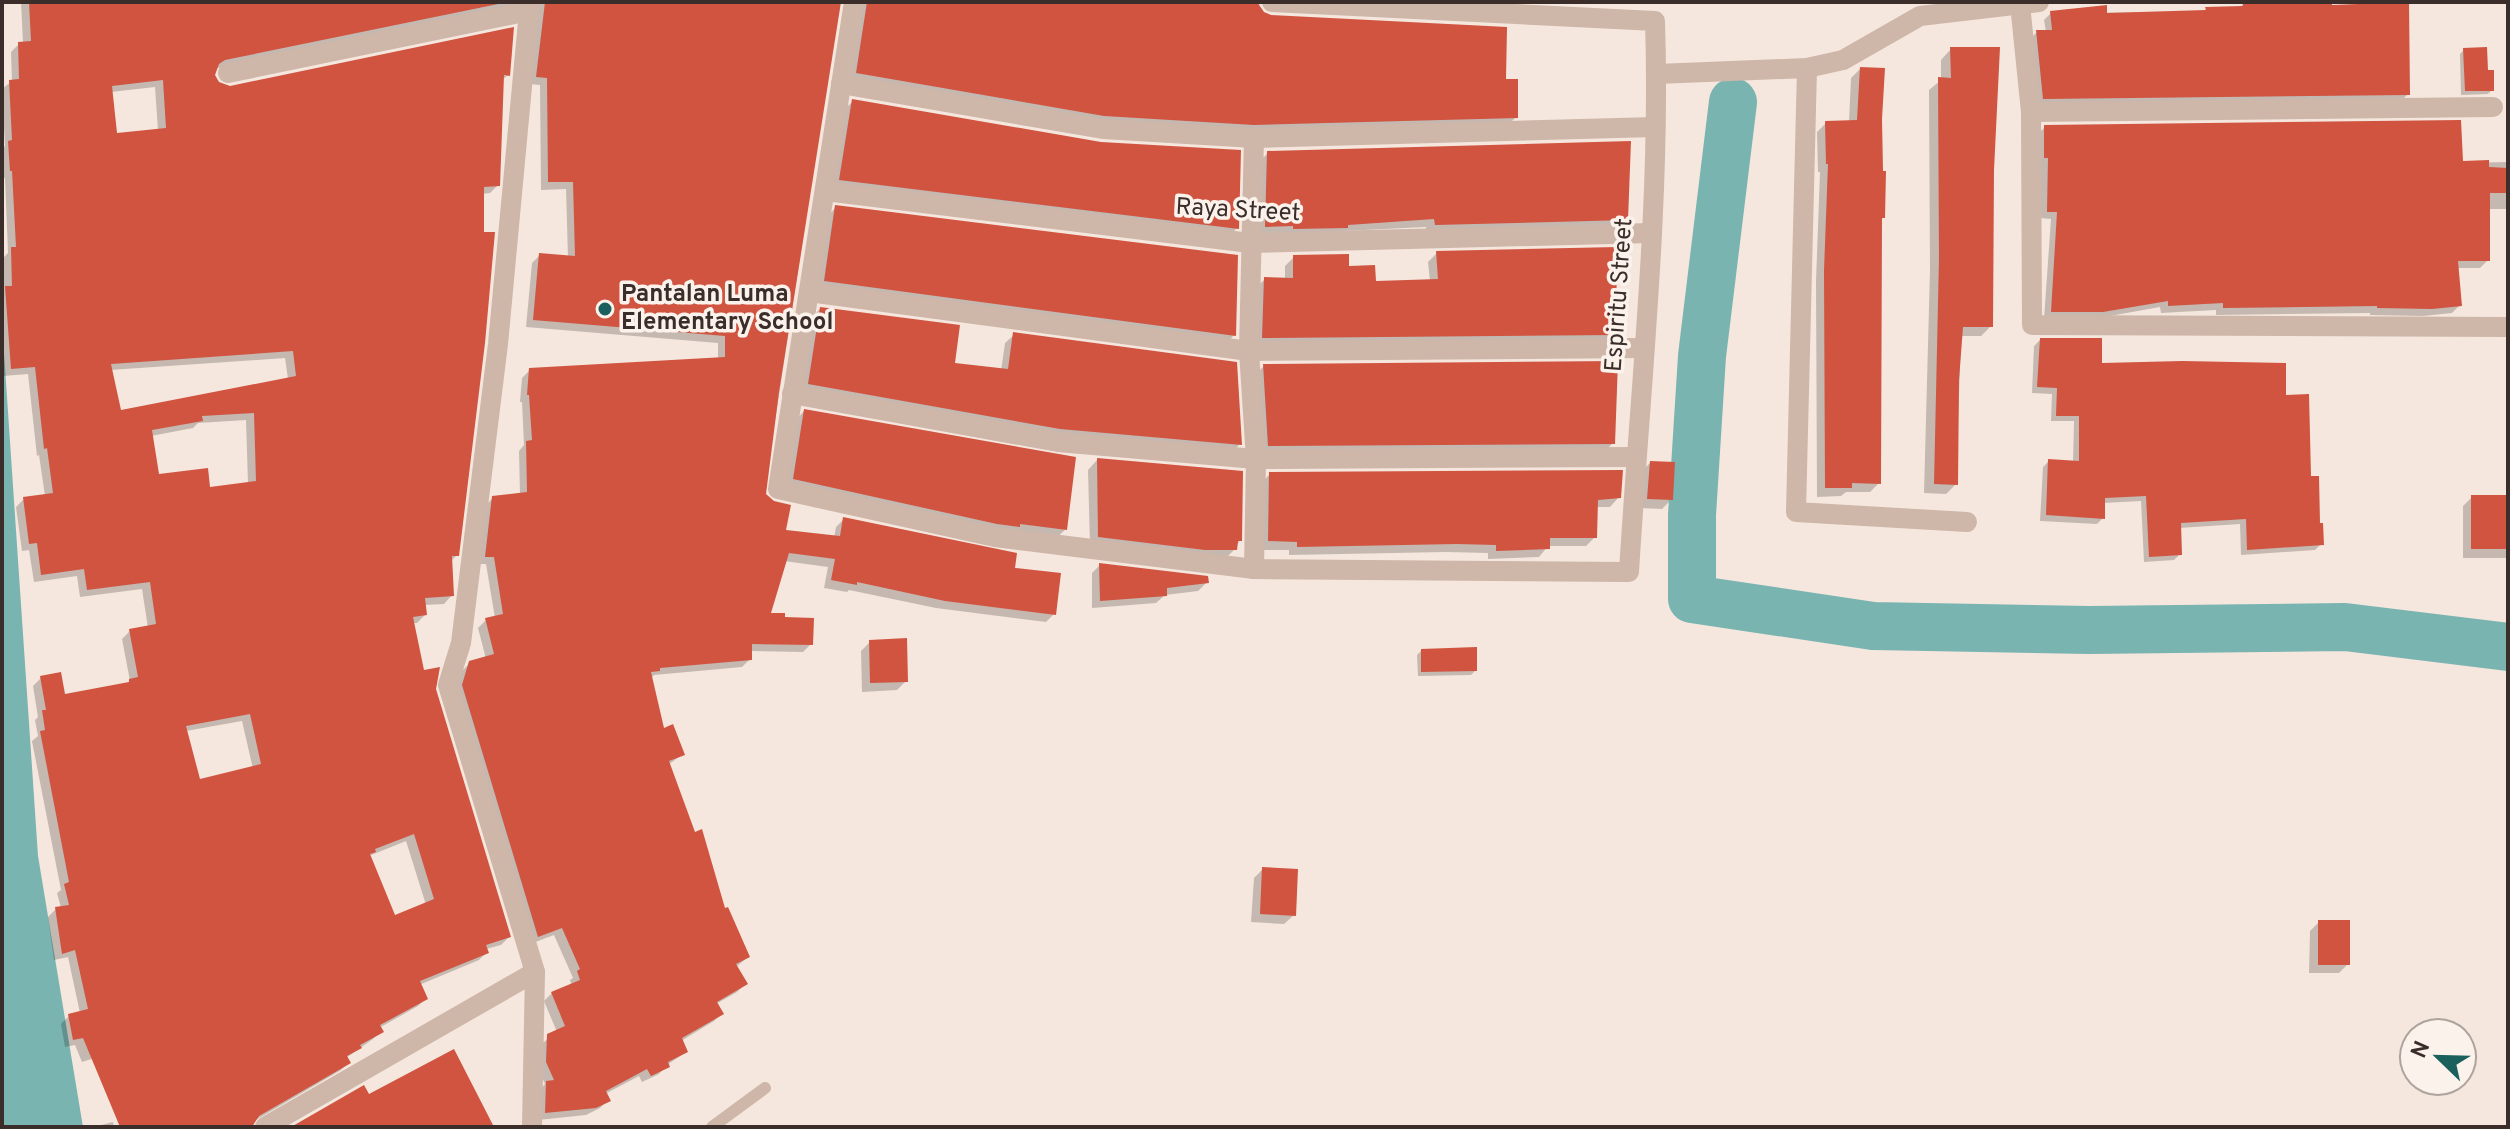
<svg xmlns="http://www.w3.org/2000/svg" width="2510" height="1129" font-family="Overpass,sans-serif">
	<rect width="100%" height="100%" fill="#f5e7de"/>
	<polygon fill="#7ab4b1" points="2,323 38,856 83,1127 2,1127"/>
	<g fill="#0003" fill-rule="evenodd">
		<path d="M21,2h493l-5,5 -296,62 3,13 14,6 278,-13 -7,6 -3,104 -8,8 -8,1 -25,361 -7,7 2,33 -8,9 -20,1 1,10 -8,8h-5l10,49 12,17 75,248 -8,8 -15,4 1,3 -8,8 -60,25 7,13 -8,8 -39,22 2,3 -8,8 -27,19 3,4 -8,8 -97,57h-104l-33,-73 -25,8 -7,-17 -10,2 -4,-23 8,-8 11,-3 -12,-56 -14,3 -6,-43 8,-8 5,-1 -4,-15 4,-3 -29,-149 6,-5 -3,-16 3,-3 -5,-31 8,-8 23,18 61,-11 5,-4 -8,-42 8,-8 18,-3 -6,-39 -62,8 -3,-21 -43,6 -5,-32 -7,1 -6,-44 8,-8 21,-3 -6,-41 -2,1 -9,-82 -25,2 -1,-21v-63l2,-2v-33l4,-4 -3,-75h-2l-1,-7v-22l3,-3 -3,-57 10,-8 -1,-29 8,-8 4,-1zM155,87l3,44 -42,4 -5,-43zM285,358l3,21 -169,33 -9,-42zM246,420l2,64 -39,5 -52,-12 -6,-41 42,-8 5,-5zM242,721l11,48 -55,12 -12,-50zM406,841l20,64 -32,13 -25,-62z"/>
		<polygon points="532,2 839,2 764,493 783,531 834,538 836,527 844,519 1013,570 1054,614 1046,622 936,608 849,590 847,592 824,588 828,567 784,561 768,615 783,619 811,644 803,652 750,651 750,659 742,667 654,675 651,678 663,730 683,754 668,765 724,911 748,957 736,967 745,984 737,992 716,1004 722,1013 714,1021 681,1041 686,1052 667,1065 659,1074 642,1082 639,1076 605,1094 608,1100 600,1108 586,1115 538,1120 539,1091 545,1084 539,1071 540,1045 557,1032 544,1001 552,993 572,986 570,980 573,978 554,935 530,944 454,694 462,671 470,663 486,659 478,628 486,620 495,618 486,564 478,564 485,506 493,498 520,495 519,451 524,445 522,402 520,402 522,378 530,370 718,359 718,343 526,327 532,263 540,255 568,258 566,189 541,190 540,85 529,84"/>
		<polygon points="854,2 1259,2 1259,10 1271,17 1504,81 1516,117 1508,125 1245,132 1096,123 849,81"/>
		<polygon points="1380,2 1633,2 1502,3 1497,8"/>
		<polygon points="2300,2 2408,94 2401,101 2036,105 2030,39 2037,32 2046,32 2044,20 2051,13 2203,12 2206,9 2239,8 2244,3"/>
		<polygon points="1951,49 1992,170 1991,326 1981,336 1961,336 1956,484 1946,494 1924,493 1930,270 1929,90 1941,80 1941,60"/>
		<polygon points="2464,50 2486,72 2492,90 2488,94 2461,95 2460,54"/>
		<polygon points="1860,69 1883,218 1880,220 1879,483 1870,492 1846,492 1841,496 1817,497 1816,281 1820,172 1818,172 1817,132 1826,123 1849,122 1851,78"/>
		<polygon points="853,101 1237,228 1229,236 832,187 845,109"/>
		<polygon points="2045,127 2461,163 2508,162 2508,209 2488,209 2488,260 2480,268 2457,268 2460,305 2452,313 2423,316 2370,315 2370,313 2216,315 2216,310 2161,313 2160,307 2093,319 2044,319 2051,219 2040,218 2037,135"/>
		<polygon points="1268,153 1626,219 1617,228 1426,233 1426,227 1257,235 1259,162"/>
		<polygon points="836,207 1234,335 1226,344 816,289 828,216"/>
		<polygon points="1437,253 1614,334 1605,343 1254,346 1256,288 1265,279 1285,280 1285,266 1294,257 1347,268 1374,283 1430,281 1428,262"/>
		<polygon points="820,309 953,365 1001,371 1005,343 1014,335 1240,444 1231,453 1050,437 800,392 812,317"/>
		<polygon points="2040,340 2100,366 2284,397 2309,478 2321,544 2315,550 2241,555 2240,524 2179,528 2180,554 2174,560 2144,562 2141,501 2103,503 2103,518 2097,524 2040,521 2043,467 2049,461 2073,463 2074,421 2051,421 2052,394 2032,393 2034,346"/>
		<polygon points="1264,366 1613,443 1604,452 1260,454 1255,375"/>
		<polygon points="804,411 1065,530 1055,539 785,488 795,421"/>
		<polygon points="1097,460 1240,540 1235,549 1226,558 1090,545 1088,470"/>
		<polygon points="1650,463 1671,500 1662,509 1639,508 1641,472"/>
		<polygon points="1270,474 1619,497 1610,507 1595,507 1595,537 1586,546 1548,546 1539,557 1488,559 1488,553 1446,552 1289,555 1289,550 1259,550 1261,483"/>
		<polygon points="2472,497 2508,497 2508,558 2463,558 2463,506"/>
		<polygon points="1100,565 1207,582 1198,591 1165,595 1156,603 1092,608 1092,573"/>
		<polygon points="870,642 906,681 897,690 862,692 861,651"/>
		<polygon points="1421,651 1475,671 1471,675 1418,676 1417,655"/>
		<polygon points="1263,869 1294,915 1284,924 1251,922 1254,878"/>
		<polygon points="2319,922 2348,964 2339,973 2309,973 2310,931"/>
		<polygon points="113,1122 114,1127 93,1127"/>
	</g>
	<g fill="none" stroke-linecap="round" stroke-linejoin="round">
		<polyline stroke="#7ab4b1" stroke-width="48" points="1733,102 1702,356 1692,515 1692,599 1873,626 2089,630 2345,627 2508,647"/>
	</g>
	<g fill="#d05440" fill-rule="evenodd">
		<path d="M29,2h479l-283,58 -6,4 -4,11 4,7 11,4 284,-59 -4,49 -6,-1 -4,111 -16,1v45h11l-10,111 -26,213h-7l2,40 -29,2 2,17 -14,2 11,53 16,-3 -4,22 75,248 -25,8 3,8 -69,28 8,18 -48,26 4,7 -24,13 2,3 -15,8 4,7 -92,53 -7,11h-132l-37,-89 -10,2 -5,-26 20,-5 -13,-59 -13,4 -7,-47 14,-2 -5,-21 5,-2 -29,-151 5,-1 -3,-20h4l-6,-34 21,-4 4,22 64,-12v-3l9,-2 -9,-48 27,-5 -6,-42 -63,8 -3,-21 -43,6 -4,-32 -8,1 -6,-47 30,-4 -6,-45 -3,1 -9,-82 -24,2 -6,-83h7l-1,-39h5l-4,-76h-2l-2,-30 4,-1 -3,-60 10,-1 -1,-37 13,-1zM163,80l3,48 -49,5 -5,-47zM293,351l3,25 -175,34 -10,-46zM254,413l2,68 -46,6 -2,-19 -49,6 -7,-44 51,-9 -1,-5zM250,714l11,50 -61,15 -14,-53zM414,834l20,65 -39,16 -25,-61 6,-2 -1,-3z"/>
		<polygon points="545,2 841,2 779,392 766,494 774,501 791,505 786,530 840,536 843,517 1017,553 1015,568 1061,573 1056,615 945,601 857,582 857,585 831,580 835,559 789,553 771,613 785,613 785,617 814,618 813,645 752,644 752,660 660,668 660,671 651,672 664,728 673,724 685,755 669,761 695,832 702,829 725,908 728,907 750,957 736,964 748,984 717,1002 724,1014 682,1038 688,1052 668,1062 670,1067 651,1076 647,1069 606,1091 611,1101 596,1108 545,1113 546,1081 554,1080 546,1062 547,1034 565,1026 551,992 580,980 577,971 580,969 562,928 538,937 462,685 469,661 494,654 485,618 503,614 494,557 485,557 492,496 527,492 526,441 532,440 529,395 527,395 529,368 725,357 725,336 533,320 539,253 575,256 573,182 548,182 547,78 536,77"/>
		<polygon points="867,2 1257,2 1264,12 1271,15 1507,27 1506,79 1518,79 1518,118 1254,125 1104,116 856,73"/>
		<polygon points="2243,2 2332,2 2332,5 2409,2 2410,95 2043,99 2036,30 2052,30 2050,11 2107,5 2107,13 2206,10 2205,7 2243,6"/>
		<polygon points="1950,47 2000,47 1994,170 1993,327 1963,327 1959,380 1958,485 1934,484 1939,258 1938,77 1951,78"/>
		<polygon points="2487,47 2488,70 2494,70 2494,91 2465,91 2463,48"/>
		<polygon points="1860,67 1885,68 1882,119 1883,171 1886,171 1885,218 1882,218 1881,484 1852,483 1852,488 1825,488 1824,271 1828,164 1826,164 1825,121 1857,120"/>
		<polygon points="852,99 1101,142 1241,150 1239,229 839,180"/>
		<polygon points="2461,120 2463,161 2489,160 2489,167 2508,168 2508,193 2490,193 2490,261 2458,261 2462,306 2432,309 2377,308 2377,306 2223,308 2223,303 2168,306 2168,301 2103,312 2051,312 2057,212 2047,212 2048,158 2044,158 2044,125"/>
		<polygon points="1631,141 1628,220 1435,225 1434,219 1348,225 1348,228 1293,229 1293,226 1265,227 1267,151"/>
		<polygon points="835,205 1238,255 1236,336 824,281"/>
		<polygon points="1617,247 1616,335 1262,338 1264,277 1293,278 1293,255 1349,254 1349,266 1375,265 1376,281 1438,279 1436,251"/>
		<polygon points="820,307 960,325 955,363 1008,369 1013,332 1237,362 1242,445 1060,429 808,384"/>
		<polygon points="2040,338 2102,338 2102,363 2182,361 2286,363 2286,395 2309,394 2311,476 2319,476 2320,523 2323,523 2324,545 2247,550 2246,519 2181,523 2182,555 2149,557 2146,496 2105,498 2105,519 2046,515 2048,459 2079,461 2079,416 2056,416 2057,388 2037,387"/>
		<polygon points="1618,361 1615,444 1268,446 1263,364"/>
		<polygon points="804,409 1076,457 1067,530 1020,524 1020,527 997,524 793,479"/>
		<polygon points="1097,458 1243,471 1242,541 1238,541 1237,550 1205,550 1098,537"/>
		<polygon points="1650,461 1675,462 1673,500 1647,499"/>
		<polygon points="1623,470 1621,498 1598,500 1597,538 1550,538 1550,549 1496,551 1496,545 1457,544 1297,547 1297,542 1268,541 1269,472"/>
		<rect x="2471" y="495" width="37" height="54"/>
		<polygon points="1099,563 1208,576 1209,583 1167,588 1167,596 1100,601"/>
		<polygon points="907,638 908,682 870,683 869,640"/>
		<polygon points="1477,647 1477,671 1421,672 1421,649"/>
		<polygon points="1262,867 1298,869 1296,916 1260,914"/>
		<rect x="2318" y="920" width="32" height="45"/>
		<polygon points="454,1049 494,1127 291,1127 364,1085 369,1094"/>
	</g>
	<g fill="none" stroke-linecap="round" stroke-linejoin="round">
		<polyline stroke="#ceb6a8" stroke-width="12" points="712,1127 765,1088"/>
		<g stroke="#ceb6a8" stroke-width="20">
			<path d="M854,2l-76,487 217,48 259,32 375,3c11,-183 32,-368 26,-551l-383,-19"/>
			<polyline points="2020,4 2031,112 2493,107"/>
			<polyline points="1807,68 1796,512 1967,522"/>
			<polyline points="228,73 529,11"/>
			<polyline points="1657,74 1807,68 1843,60 1920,16 2039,2"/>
			<polyline points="841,84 1103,129 1254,138 1655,127"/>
			<polyline points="2031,112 2032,325 2508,327"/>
			<polyline points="1254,138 1249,351 1256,459 1254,569"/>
			<polyline points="825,191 1250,243 1651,233"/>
			<polyline points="809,292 1249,351 1643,348"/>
			<polyline points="792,394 1058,442 1256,459 1636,457"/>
			<polyline points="265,1127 535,972"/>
			<polyline points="532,1127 535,972 448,685 461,643 498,344 529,11 532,2"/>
		</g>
	</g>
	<circle fill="#1a605d" stroke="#fbf2eb" stroke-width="3" cx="605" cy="309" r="8"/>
	<g text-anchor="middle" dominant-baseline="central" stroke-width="7" stroke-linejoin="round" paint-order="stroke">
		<g font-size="24" fill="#3b2d29" stroke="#fbf2eb">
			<text transform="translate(1238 211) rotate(3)">Raya Street</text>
			<text transform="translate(1620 295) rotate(-86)">Espiritu Street</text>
		</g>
		<g font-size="24" font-weight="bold" fill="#3b2d29" stroke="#fbf2eb" text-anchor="start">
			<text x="621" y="295">Pantalan Luma<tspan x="621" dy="28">Elementary School</tspan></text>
		</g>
	</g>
	<rect width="2510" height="1129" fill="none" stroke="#3b2d29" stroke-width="8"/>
	<g transform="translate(2438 1057) rotate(293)"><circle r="38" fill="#fbf2eb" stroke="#aea39d" stroke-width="2"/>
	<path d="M0-6L14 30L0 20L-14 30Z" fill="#1a605d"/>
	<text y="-12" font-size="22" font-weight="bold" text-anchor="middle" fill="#3b2d29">N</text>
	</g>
</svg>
